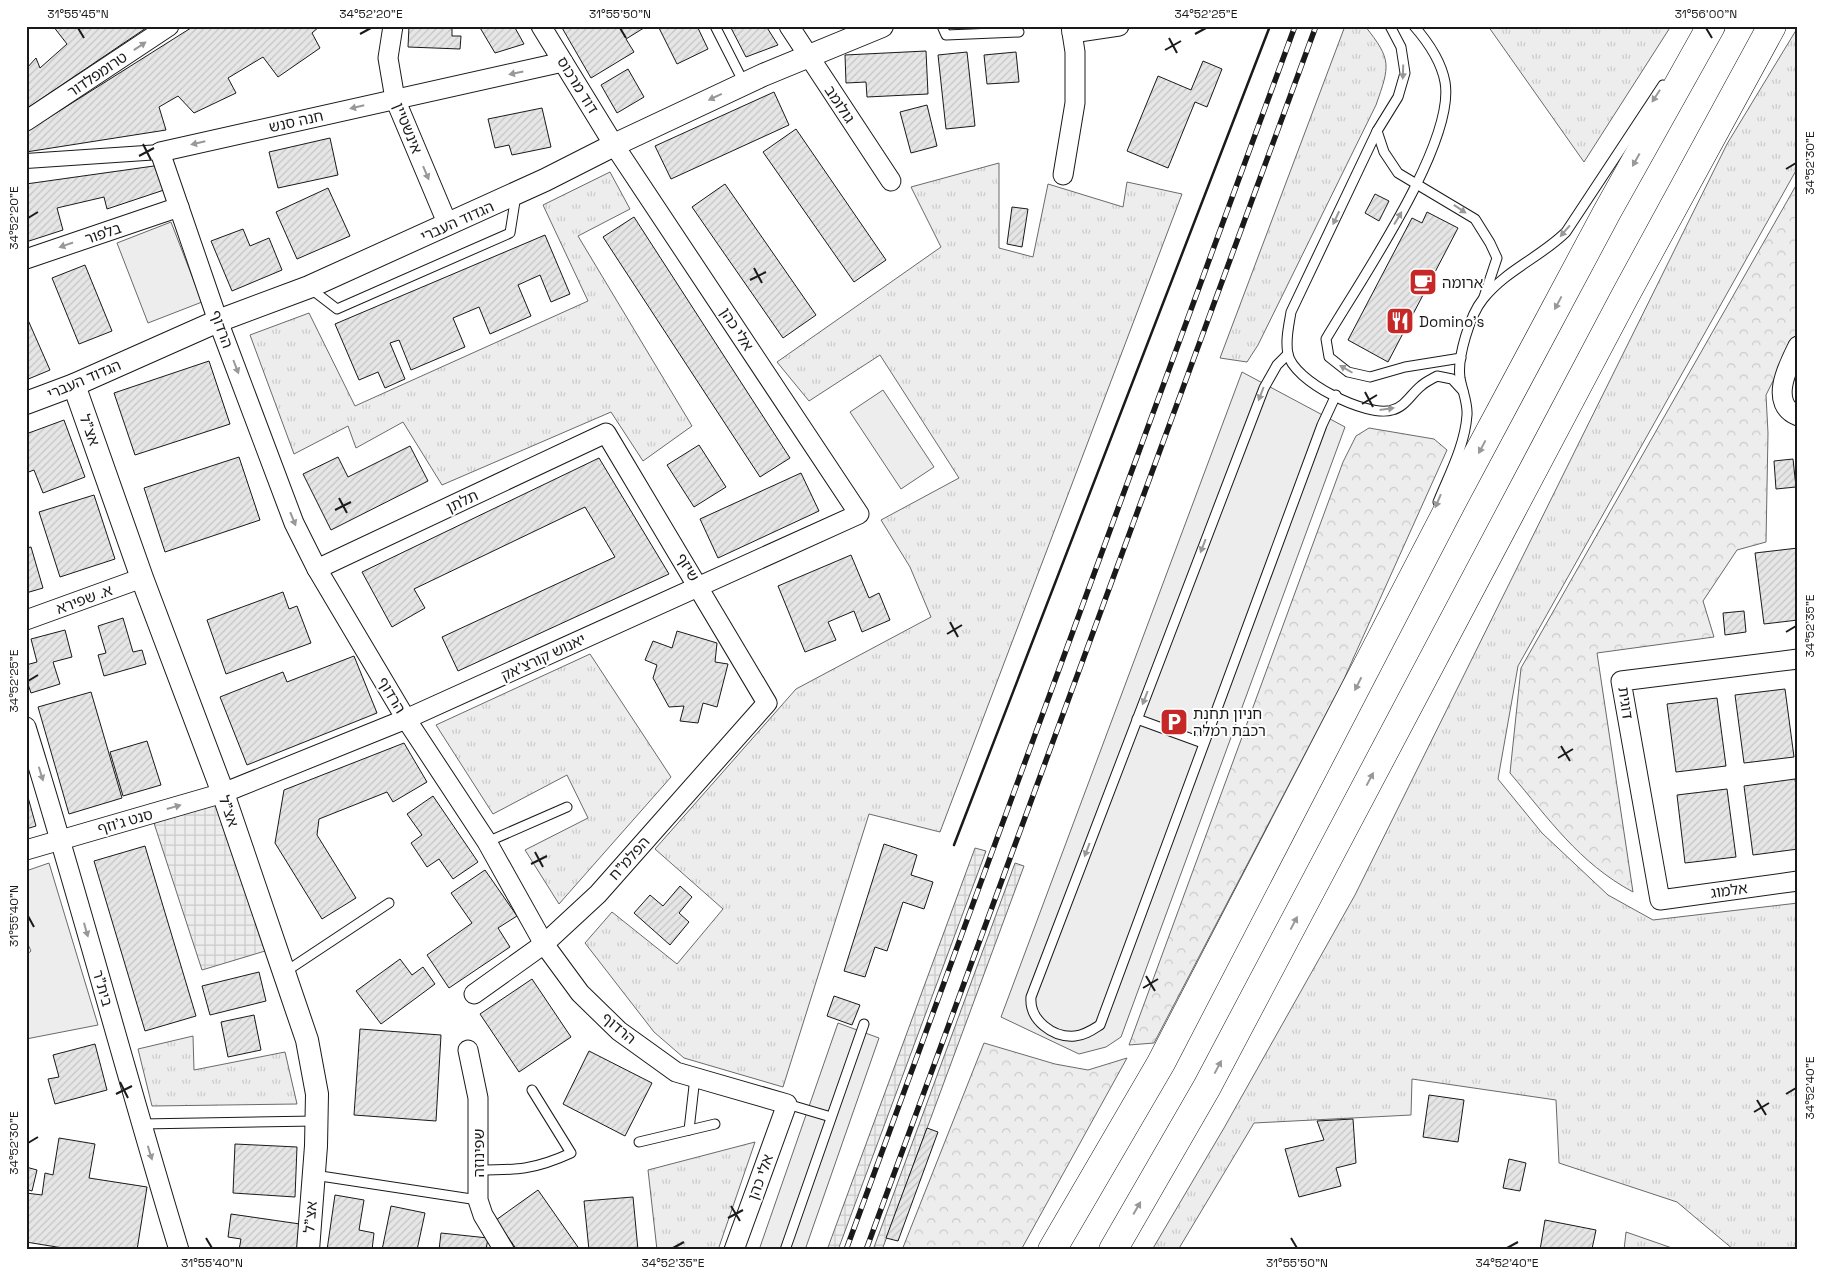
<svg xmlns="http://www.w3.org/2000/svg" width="1824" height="1276" font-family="'Space Grotesk','Noto Sans Hebrew',sans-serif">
	<defs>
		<pattern id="grass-tufts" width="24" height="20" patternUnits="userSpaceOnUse" patternTransform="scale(1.25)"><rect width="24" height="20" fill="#ededed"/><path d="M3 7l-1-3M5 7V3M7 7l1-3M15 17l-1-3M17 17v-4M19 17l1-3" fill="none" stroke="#cbcbcb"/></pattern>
		<pattern id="forest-crowns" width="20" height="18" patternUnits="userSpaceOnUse" patternTransform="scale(1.25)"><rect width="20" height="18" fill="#ededed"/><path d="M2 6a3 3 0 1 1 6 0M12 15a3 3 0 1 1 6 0" fill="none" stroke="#cbcbcb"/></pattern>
		<pattern id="plaza-grid" width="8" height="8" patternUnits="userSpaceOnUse" patternTransform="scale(1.25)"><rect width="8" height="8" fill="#ededed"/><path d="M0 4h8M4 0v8" fill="none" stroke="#cbcbcb"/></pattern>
		<pattern id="building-hatch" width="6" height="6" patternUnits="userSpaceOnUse" patternTransform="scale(1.25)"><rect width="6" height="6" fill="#e6e6e6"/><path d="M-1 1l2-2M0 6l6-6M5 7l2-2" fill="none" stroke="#c5c5c5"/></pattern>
	</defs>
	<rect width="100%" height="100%" fill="#fff"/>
	<g fill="url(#grass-tufts)" stroke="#6a6a6a">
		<path d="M1345,26h20c27,34 25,39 11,79l-118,240 -11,17 -27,-4z"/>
		<polygon points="1488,26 1671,26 1584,162"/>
		<polygon points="1798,27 1798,167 1518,666 1498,779 1542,833 1608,895 1653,920 1798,903 1798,1250 1734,1250 1677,1202 1559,1163 1556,1100 1412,1079 1411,1115 1254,1123 1178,1250 1152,1250 1224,1128 1355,895 1727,144"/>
		<polygon points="999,163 999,248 1033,257 1048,184 1123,207 1127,182 1182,194 940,832 869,814 783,1087 684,1058 654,1032 585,943 612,912 677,964 723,909 655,849 796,689 931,617 910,567 881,520 959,478 880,355 809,401 777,362 941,247 911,187"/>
		<polygon points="610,172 630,209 578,236 692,426 643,461 611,412 442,485 403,422 356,448 348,426 294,454 250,335 309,313 355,406 588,301 543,205"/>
		<polygon points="590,654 671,777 559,904 525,850 588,818 567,775 493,814 436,725"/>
		<polygon points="193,1036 194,1070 285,1052 297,1104 152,1106 138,1049"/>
		<polygon points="755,1142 718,1250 657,1250 648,1170"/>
		<polygon points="1626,1232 1672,1248 1675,1250 1624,1250"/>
	</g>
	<g fill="url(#forest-crowns)" stroke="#6a6a6a">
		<path d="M1798,182v149l-32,64 2,38 -2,109 -29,8 -34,51 11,36 -117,16 36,239c-54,-29 -84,-73 -123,-119l11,-105z"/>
		<polygon points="1369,428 1434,439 1447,450 1344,679 1154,1043 1129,1045 1343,462 1356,436"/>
		<polygon points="984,1043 1055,1064 1088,1070 1127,1058 1021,1250 902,1250"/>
	</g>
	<g fill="#ededed" stroke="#6a6a6a">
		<polygon points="171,222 202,302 148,323 117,243"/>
		<polygon points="1242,372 1345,427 1121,1037 1106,1047 1079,1054 1001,1017"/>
		<polygon points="883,390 934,467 901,489 850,412"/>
		<polygon points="49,863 98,1025 26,1039 26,955 31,951 26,940 26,871"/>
		<polygon points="838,1023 879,1038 805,1250 759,1250"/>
	</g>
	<g fill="url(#plaza-grid)" stroke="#6a6a6a">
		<polygon points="223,793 275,948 202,970 151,814"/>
		<polygon points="975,848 986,851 838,1250 827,1250"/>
		<polygon points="1015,863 1024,866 882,1250 873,1250"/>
	</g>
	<g fill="url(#building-hatch)" stroke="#1a1a1a">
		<polygon points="53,26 149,26 26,109 26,69 36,58 40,68 67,44"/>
		<polygon points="194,26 320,26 312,33 320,48 278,77 263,57 228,78 236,93 194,113 178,96 159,107 166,130 26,152 26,132"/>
		<polygon points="409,26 452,26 452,36 461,36 460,49 408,47"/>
		<polygon points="479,26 514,26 524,44 495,53"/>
		<polygon points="561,26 647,26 626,39 634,52 591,78"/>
		<polygon points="658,26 697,26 708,49 677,64"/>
		<polygon points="730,26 766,26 778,45 746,57"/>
		<polygon points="926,51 928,94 867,97 866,82 846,83 845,55"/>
		<polygon points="967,52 975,126 946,129 938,55"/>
		<polygon points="1016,52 1019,82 987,84 984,55"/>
		<polygon points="1203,61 1222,69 1207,107 1195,102 1168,168 1127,151 1158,76 1191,90"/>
		<polygon points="628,69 644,97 617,113 601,85"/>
		<polygon points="774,92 789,125 671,179 655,146"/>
		<polygon points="927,105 937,146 911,153 900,112"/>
		<polygon points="542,108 551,147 512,155 509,145 495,148 488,119"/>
		<polygon points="796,129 886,260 854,282 763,152"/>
		<polygon points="330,138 338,175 278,188 269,152"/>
		<polygon points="161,165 167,189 107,209 104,197 57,208 63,230 26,242 26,184"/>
		<polygon points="725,184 816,315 783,338 692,207"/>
		<polygon points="328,188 350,236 297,259 276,212"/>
		<polygon points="1375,194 1389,201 1379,221 1365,213"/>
		<polygon points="1012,207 1028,209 1022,247 1007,244"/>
		<polygon points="1427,212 1458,228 1388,362 1348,340 1412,218 1422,223"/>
		<polygon points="634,217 790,458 760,477 603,237"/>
		<polygon points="243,229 250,246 269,238 282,270 232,291 211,241"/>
		<polygon points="545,235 570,294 551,302 540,275 518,285 531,316 490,334 479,307 453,318 465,347 411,370 399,340 390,343 405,379 385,388 378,372 359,380 335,324"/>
		<polygon points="85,265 112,331 79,344 52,278"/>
		<polygon points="28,320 50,370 26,380 26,321"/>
		<polygon points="209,361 230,424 135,455 114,393"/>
		<polygon points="64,420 85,477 43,493 34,470 26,473 26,434"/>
		<polygon points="699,445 726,487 694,507 667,465"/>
		<polygon points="410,446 428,481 331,530 303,474 338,457 348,477"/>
		<polygon points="239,457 260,520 165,552 144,488"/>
		<polygon points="599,458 669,574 458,671 442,637 615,557 585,507 414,589 425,608 392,627 362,572"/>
		<polygon points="1793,459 1796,487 1776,489 1774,461"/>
		<polygon points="801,473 819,511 718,558 700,519"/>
		<polygon points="94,495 115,559 60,577 39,512"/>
		<polygon points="31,547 43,588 26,593 26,548"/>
		<polygon points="1798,548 1798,620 1764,624 1755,553"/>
		<polygon points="851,555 869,598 879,593 890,620 862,632 854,611 828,622 836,640 805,652 778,586"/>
		<polygon points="283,592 289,609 297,606 311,643 226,674 207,620"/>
		<polygon points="1744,611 1746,632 1725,635 1723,613"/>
		<polygon points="123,618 133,652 142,650 146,664 104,676 98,655 106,653 98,626"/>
		<polygon points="65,630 72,657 53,662 60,684 31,693 26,678 26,665 37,662 31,639"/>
		<polygon points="677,631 717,643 715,662 728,664 717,707 703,703 698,723 680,721 684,706 669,707 653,678 657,665 645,660 653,641 672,648"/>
		<polygon points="354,656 377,713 247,765 220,697 283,672 287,682"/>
		<polygon points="1785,689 1794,757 1744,763 1735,695"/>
		<polygon points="91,692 122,798 69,814 38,707"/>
		<polygon points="1717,698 1726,766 1676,772 1667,704"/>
		<polygon points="147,741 161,785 123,796 110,752"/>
		<polygon points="404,743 427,782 393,802 387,792 319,819 317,835 356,898 322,919 275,843 284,790"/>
		<polygon points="1795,779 1798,801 1798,849 1753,855 1744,786"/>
		<polygon points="1727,789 1736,857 1685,863 1677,795"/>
		<polygon points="26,790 36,826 26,829"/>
		<polygon points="433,796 478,862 453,879 439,859 427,867 411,843 422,835 407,814"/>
		<polygon points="884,844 917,855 911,875 933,882 924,909 903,902 887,951 875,947 865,977 844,971"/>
		<polygon points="145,846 196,1016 145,1031 94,861"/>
		<polygon points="485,870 517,916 498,928 510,947 449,988 427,955 472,923 451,893"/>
		<polygon points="680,886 692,897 679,913 689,922 670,945 634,913 650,895 663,906"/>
		<polygon points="400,959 412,975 423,967 435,984 381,1024 356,991"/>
		<polygon points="259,972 266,1001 210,1015 202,986"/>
		<polygon points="532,979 571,1037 519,1072 480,1014"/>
		<polygon points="834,996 860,1005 852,1025 827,1016"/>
		<polygon points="254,1015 261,1050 228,1057 221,1022"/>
		<polygon points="360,1029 441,1035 436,1121 354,1115"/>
		<polygon points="95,1044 107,1090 55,1104 48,1079 59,1077 53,1055"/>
		<polygon points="589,1051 652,1083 625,1136 563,1104"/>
		<polygon points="1429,1095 1464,1100 1458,1142 1423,1137"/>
		<polygon points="1353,1119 1356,1163 1336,1168 1341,1186 1299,1197 1285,1149 1324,1140 1317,1121"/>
		<polygon points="927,1128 938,1132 898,1241 886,1238"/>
		<polygon points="59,1138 95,1144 89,1178 147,1187 137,1250 75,1250 26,1242 26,1193 42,1195 45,1173 53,1175"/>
		<polygon points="235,1144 297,1147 295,1197 233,1193"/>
		<polygon points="1509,1159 1526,1163 1520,1191 1503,1188"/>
		<polygon points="26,1167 37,1170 32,1191 26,1189"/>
		<polygon points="538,1190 580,1250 517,1250 496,1220"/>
		<polygon points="335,1195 364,1200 359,1230 374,1233 372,1250 327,1250"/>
		<polygon points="633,1197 638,1250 589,1250 584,1201"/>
		<polygon points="391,1206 425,1213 417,1250 382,1250"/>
		<polygon points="231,1214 300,1224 297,1250 239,1250 241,1239 228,1237"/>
		<polygon points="1545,1220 1596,1230 1592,1249 1595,1250 1540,1250"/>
		<polygon points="441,1233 488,1238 486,1250 439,1250"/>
	</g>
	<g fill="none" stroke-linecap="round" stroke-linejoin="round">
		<defs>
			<g id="service">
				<polyline points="715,26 744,83"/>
				<polyline points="942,26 946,35 1019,32"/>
				<path d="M1390,26l11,21 4,26 -7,24 -21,34 -86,181c-2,13 -6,28 -3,42 5,27 79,64 104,56 13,-3 19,-16 29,-24 4,-4 11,-7 16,-10l15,3 11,12"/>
				<path d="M1414,26c14,16 27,34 31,56 11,61 -87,202 -119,257l3,18 19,15 22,5 35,-10 56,-9"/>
				<polyline points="1377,131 1384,152 1398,173 1475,219 1490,243 1497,258 1484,297"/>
				<polyline points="311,289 337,309 510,233 516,195"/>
				<path d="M1288,354l-11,11 -13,23 -233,609c-2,23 22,41 44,39 10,-1 17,-6 25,-11l222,-600 14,-30"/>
				<path d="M1438,502c11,-27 27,-57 29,-87 1,-12 -5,-25 -7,-37 -3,-21 10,-63 23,-79 23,-29 58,-42 83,-67l97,-147"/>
				<polyline points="1137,719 1203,743"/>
				<polyline points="487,842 567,807"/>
				<polyline points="285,972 389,903"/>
				<polyline points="787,1104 831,1117"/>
				<polyline points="141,1124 315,1121"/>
				<polyline points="689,1130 695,1077"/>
				<polyline points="639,1142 715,1124"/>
				<path d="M477,1170c40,0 57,0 94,-17l-39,-63"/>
				<polyline points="314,1175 478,1200"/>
				<polyline points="785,1250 864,1024"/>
			</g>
			<polyline id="pedestrian" points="26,161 160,152"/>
			<g id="minor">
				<polyline points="393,26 388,58 395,99 448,225"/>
				<polyline points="789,26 891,181"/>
				<polyline points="1072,33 1119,26"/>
				<polyline points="563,62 160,152 218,321 294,523 317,569 406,719 487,842 544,944 580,993 619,1031 676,1072 787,1104 734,1250"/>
				<polyline points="26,121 169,26"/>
				<polyline points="1063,175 1075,103 1075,52 1071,26"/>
				<polyline points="26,259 179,207"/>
				<path d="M1798,346c-10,20 -30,58 0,70"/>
				<polyline points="317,569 606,433 767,703 598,894 544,944 474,994"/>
				<polyline points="26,620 142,578"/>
				<polyline points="1798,659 1621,681 1660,900 1798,881"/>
				<path d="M26,727c54,173 100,349 153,523"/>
				<polyline points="26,850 223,793 406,719 859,514 614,145 541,26"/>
				<polyline points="468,1050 478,1098 478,1200 483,1215 504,1250"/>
			</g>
			<g id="tertiary">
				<polyline points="74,385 142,578 223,793 307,1040 317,1094 316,1146 308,1250"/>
				<polyline points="26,403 74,385 218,321 309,287 545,180 614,145 763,75 882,26"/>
			</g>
			<g id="trunk">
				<polyline points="1052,1250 1161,1063 1451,504 1607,212 1711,26"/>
				<polyline points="1113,1250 1207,1087 1625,296 1772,26"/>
			</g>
		</defs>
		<use href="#service" stroke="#1a1a1a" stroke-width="11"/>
		<use href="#pedestrian" stroke="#1a1a1a" stroke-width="16"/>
		<use href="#minor" stroke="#1a1a1a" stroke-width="21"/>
		<use href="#tertiary" stroke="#1a1a1a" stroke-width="24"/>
		<use href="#trunk" stroke="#1a1a1a" stroke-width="29"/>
		<use href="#service" stroke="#fff" stroke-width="9"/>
		<use href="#pedestrian" stroke="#fff" stroke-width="14"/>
		<use href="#minor" stroke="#fff" stroke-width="19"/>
		<use href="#tertiary" stroke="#fff" stroke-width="22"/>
		<use href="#trunk" stroke="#fff" stroke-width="28"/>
		<defs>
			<g id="rail">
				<polyline points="846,1250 1295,26"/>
				<polyline points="866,1250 1316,26"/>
			</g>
		</defs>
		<use href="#rail" stroke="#1a1a1a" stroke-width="5.5"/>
		<use href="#rail" stroke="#fff" stroke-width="4" stroke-dasharray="11" stroke-linecap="butt"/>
		<polyline stroke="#1a1a1a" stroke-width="2.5" points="954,845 1270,26"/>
	</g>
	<defs><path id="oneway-solid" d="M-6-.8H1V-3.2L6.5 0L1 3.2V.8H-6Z" transform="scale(1.25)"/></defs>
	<g fill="#989898">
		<use href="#oneway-solid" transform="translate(140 46) rotate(-34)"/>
		<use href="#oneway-solid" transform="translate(1403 72) rotate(92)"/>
		<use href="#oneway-solid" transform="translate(516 73) rotate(168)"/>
		<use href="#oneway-solid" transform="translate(1656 96) rotate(123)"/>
		<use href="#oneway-solid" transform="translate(715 97) rotate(155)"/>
		<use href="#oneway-solid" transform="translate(357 107) rotate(167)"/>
		<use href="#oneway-solid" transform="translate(198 143) rotate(167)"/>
		<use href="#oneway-solid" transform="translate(1636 160) rotate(119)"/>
		<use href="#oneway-solid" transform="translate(426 173) rotate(67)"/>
		<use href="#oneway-solid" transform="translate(1460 209) rotate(34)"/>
		<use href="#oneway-solid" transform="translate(1336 218) rotate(115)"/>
		<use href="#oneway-solid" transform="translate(1398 218) rotate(-59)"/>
		<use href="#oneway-solid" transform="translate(1565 231) rotate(131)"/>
		<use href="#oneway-solid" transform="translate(66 245) rotate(161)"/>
		<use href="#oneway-solid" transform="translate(1558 303) rotate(118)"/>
		<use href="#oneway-solid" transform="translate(236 367) rotate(69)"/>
		<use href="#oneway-solid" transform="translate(1346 369) rotate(-150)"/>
		<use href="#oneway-solid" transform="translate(1261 394) rotate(111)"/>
		<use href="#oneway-solid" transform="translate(1387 409) rotate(-8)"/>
		<use href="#oneway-solid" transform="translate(1482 447) rotate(118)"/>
		<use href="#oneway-solid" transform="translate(1438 501) rotate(113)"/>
		<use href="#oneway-solid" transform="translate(293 519) rotate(68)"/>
		<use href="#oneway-solid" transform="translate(1203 546) rotate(111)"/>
		<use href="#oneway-solid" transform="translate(1358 684) rotate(117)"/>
		<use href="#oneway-solid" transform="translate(1145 698) rotate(111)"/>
		<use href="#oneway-solid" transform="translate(41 774) rotate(73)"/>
		<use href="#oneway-solid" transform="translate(1370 779) rotate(-62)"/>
		<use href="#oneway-solid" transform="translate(174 807) rotate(-16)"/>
		<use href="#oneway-solid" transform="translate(1087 850) rotate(111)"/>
		<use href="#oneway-solid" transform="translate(1294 923) rotate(-62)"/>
		<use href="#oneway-solid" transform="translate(86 930) rotate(74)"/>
		<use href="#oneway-solid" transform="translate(1218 1067) rotate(-62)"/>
		<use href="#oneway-solid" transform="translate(150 1153) rotate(73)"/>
		<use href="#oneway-solid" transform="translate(1137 1208) rotate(-60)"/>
	</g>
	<path fill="none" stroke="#1a1a1a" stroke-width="2" d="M78,28l6,10M620,28l6,10M1706,28l6,10M360,34l11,-6M1195,34l11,-6M1169,38l8,15M1165,50l16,-9M143,144l8,16M139,156l15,-8M1786,169l10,-6M28,218l10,-6M754,268l8,15M750,280l16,-8M1365,392l8,15M1362,404l15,-9M339,498l8,15M335,510l16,-8M950,622l8,15M1786,632l10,-6M947,634l15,-9M28,681l10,-6M1561,746l9,15M1558,758l15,-9M535,852l8,15M531,864l16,-8M28,916l6,11M1146,976l9,15M1143,988l15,-9M120,1082l8,16M116,1094l16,-8M1786,1094l10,-6M1757,1100l9,15M1754,1112l15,-9M28,1143l10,-6M731,1206l9,15M728,1218l15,-8M206,1238l6,10M1291,1238l6,10M673,1248l11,-6M1507,1248l11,-6"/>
	<defs>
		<symbol id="cafe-square" viewBox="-11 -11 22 22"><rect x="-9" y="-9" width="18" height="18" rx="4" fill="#c62828" stroke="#fff"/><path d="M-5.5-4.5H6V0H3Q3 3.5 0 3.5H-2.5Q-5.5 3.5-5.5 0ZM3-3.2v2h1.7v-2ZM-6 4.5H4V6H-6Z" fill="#fff"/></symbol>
		<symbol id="restaurant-square" viewBox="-11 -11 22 22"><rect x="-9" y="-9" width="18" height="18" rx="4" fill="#c62828" stroke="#fff"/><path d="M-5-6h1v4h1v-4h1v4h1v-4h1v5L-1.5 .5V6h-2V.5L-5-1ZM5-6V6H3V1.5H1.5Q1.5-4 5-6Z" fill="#fff"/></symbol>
		<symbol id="parking-square" viewBox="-11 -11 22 22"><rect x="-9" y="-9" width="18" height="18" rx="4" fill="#c62828" stroke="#fff"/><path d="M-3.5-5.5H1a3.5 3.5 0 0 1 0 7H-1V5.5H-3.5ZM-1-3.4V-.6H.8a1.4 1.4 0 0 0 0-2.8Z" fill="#fff"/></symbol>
	</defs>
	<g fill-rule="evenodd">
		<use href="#cafe-square" x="1407" y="266" width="32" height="32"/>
		<use href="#restaurant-square" x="1384" y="305" width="32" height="32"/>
		<use href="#parking-square" x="1158" y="706" width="32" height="32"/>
	</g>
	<g text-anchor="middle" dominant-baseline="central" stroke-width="4" stroke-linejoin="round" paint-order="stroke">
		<g font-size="15" fill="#1a1a1a" stroke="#fff">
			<text transform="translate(97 74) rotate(-34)">טרומפלדור</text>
			<text transform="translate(578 85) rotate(58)">דוד מרכוס</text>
			<text transform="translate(840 104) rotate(56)">גולומב</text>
			<text transform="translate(296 121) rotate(-13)">חנה סנש</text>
			<text transform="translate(408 128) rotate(68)">אינשטיין</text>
			<text transform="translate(457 221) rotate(-24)">הגדוד העברי</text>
			<text transform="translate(103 233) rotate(-19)">בלפור</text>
			<text transform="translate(222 329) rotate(70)">הרדוף</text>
			<text transform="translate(737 329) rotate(57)">אלי כהן</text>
			<text transform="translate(84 379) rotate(-23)">הגדוד העברי</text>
			<text transform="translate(90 430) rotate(70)">אצ"ל</text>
			<text transform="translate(462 501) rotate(-25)">תלתן</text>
			<text transform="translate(688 567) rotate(59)">שיזף</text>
			<text transform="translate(84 599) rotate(-20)">א. שפירא</text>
			<text transform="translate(543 657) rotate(-25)">יאנוש קורצ'אק</text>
			<text transform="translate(392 695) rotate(59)">הרדוף</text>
			<text transform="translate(1626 703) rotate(82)">דוגית</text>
			<text transform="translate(229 811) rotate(71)">אצ"ל</text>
			<text transform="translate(125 821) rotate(-16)">סנט ג'וזף</text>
			<text transform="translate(629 858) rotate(-48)">הפלמ"ח</text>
			<text transform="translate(1729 890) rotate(-8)">אלמוג</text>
			<text transform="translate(103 988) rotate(74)">בית"ר</text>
			<text transform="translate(619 1028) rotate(40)">הרדוף</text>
			<text transform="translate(478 1153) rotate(-90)">שפינוזה</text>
			<text transform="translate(760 1177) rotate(-70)">אלי כהן</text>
			<text transform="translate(310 1217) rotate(-85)">אצ"ל</text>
		</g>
		<g font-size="15" fill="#1a1a1a" stroke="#fff" text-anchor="start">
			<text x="1442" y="282">ארומה</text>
			<text x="1419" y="321">Domino's</text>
			<text x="1193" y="713">חניון תחנת<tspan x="1193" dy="17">רכבת רמלה</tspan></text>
		</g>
	</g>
	<rect width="1824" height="1276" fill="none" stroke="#ffffff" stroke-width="55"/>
	<rect x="28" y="28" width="1768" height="1220" fill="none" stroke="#1a1a1a" stroke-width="2"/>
	<g font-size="12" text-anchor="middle" fill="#1a1a1a">
		<text x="78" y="18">31°55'45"N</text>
		<text x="371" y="18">34°52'20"E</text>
		<text x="620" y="18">31°55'50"N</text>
		<text x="1206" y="18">34°52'25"E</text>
		<text x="1706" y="18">31°56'00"N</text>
		<text transform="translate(1810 163) rotate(-90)" y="4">34°52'30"E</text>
		<text transform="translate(14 218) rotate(-90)" y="4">34°52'20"E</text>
		<text transform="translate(1810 626) rotate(-90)" y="4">34°52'35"E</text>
		<text transform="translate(14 681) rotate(-90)" y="4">34°52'25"E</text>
		<text transform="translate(14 916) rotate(-90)" y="4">31°55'40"N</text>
		<text transform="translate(1810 1088) rotate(-90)" y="4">34°52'40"E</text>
		<text transform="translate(14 1143) rotate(-90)" y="4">34°52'30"E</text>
		<text x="212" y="1267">31°55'40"N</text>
		<text x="673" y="1267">34°52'35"E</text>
		<text x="1297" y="1267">31°55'50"N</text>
		<text x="1507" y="1267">34°52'40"E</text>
	</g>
</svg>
